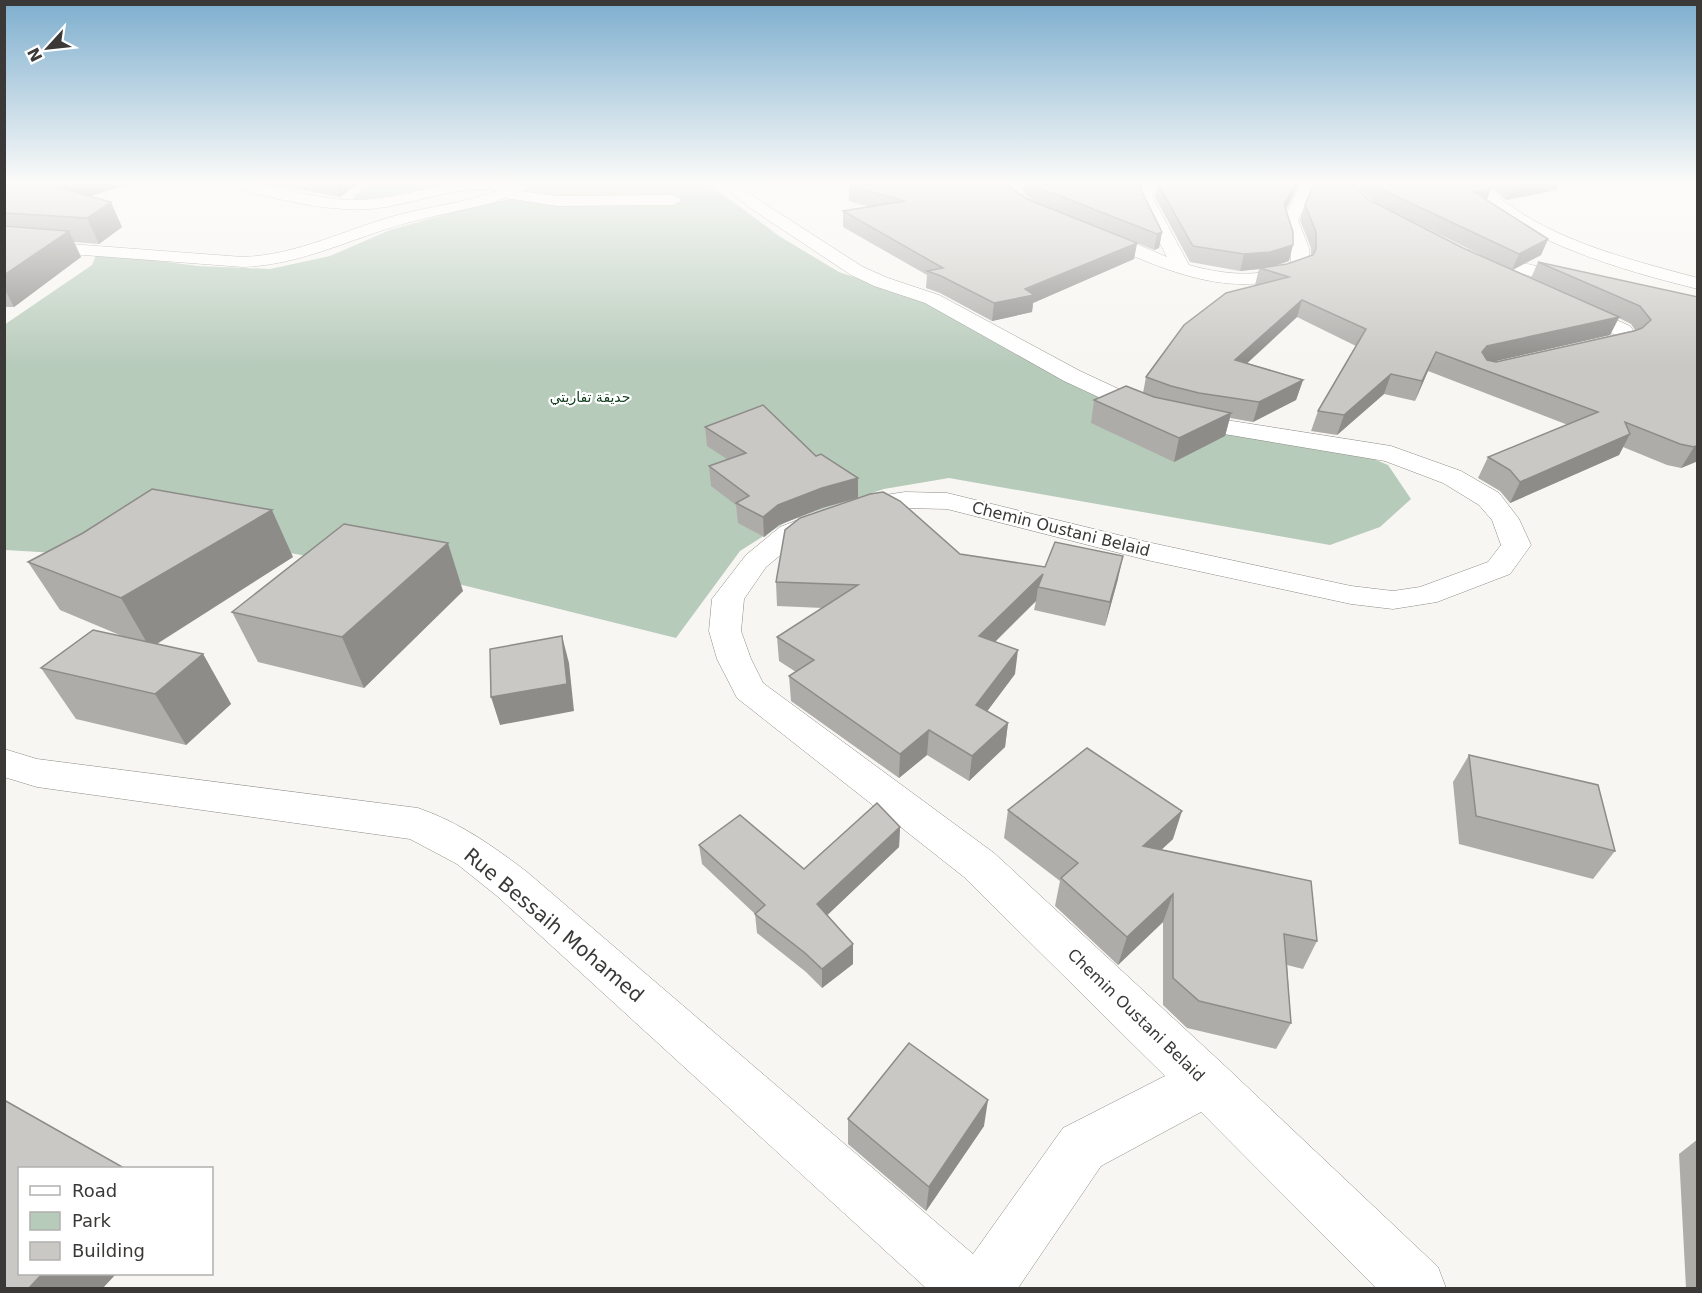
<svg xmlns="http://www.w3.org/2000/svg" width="1702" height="1293" font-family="'DejaVu Sans',Vazirmatn,sans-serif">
	<rect width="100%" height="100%" fill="#f8f6f2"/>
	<g fill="#b7cbbb">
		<polygon points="367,184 445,184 410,194 355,200 353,197"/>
		<polygon points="518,184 709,184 779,236 839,272 918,299 980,327 1107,398 1349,449 1388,465 1411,499 1380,527 1330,545 949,478 884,489 789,520 740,551 676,638 450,582 173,532 90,555 5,550 4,325 92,265 97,253 198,266 270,269 330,256 390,230 464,209 514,198 527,189"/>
	</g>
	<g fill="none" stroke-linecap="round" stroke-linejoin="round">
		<defs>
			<g id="minor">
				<path d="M228,184c40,-4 81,15 122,16 37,1 69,-11 104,-16 16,-2 34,0 51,0l7,2 2,4 43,6 117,-1 8,5 -8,5 -117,1 -51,-8 -14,5c-28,7 -57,12 -85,20 -55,15 -106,42 -164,44l-239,-18v-10l239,18c55,-2 103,-28 155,-42 33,-9 67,-12 99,-24 -29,-9 -93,16 -127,18 -47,3 -95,-11 -140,-22z"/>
				<path d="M725,184h13l24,18 101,65 25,11 51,17 141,76 43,20 43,17 28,7 197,31 70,25 38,22 20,26 12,26 -21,29 -73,28 -44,7 -42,-5 -204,-44 -200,-51 -42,-1 -36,6 -69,25 -34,28 -22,32 -3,32 10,28 12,24 231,170 230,212 214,202 8,21h-70l-175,-176 -100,54 -83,122h-92l-429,-392 -40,-32 -47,-25 -373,-52 -33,-10v-28l33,10 381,49c41,14 75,38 109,64l446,382 90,-126 102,-52 -201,-199 -227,-179 -20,-39 -8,-28 3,-32 34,-44 34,-28 43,-17 42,-12 40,-6 42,1 200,49 204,44 42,5 27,-4 68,-25 13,-17 -9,-25 -13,-15 -36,-22 -58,-22 -191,-32 -44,-11 -43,-17 -43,-20 -139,-78 -51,-17 -23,-11 -101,-67 -24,-20z"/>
				<polygon points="1008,184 1022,184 1023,196 1054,211 1056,214 1048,219 1042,217 1011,201"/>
				<path d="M1147,184h16l-10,10v4l36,67c32,9 71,14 102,-1v-16l-9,-28 20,-36h14l-18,36 11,28v18c-6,9 -18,11 -28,14 -70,16 -132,-18 -194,-44l-2,-4 2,-4h12l68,29 -30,-59 4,-9z"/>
				<polygon points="1472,250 1583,278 1585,282 1583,286 1576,288 1466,259 1463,255 1466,251"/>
				<path d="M1576,302l54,24 9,12c-8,12 -41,19 -55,16l-3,-5 3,-5 33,-8 -48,-24 -3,-4 3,-4z"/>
			</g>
			<path id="major" d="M1469,184h15c56,54 140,74 214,94v11c-66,-16 -189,-50 -229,-105z"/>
		</defs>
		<use href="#minor" stroke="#8d8c88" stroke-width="1"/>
		<use href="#major" stroke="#8d8c88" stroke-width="1"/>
		<use href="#minor" fill="#fff" fill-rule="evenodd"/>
		<use href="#major" fill="#fff" fill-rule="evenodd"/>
	</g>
	<g fill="#aeaca9" fill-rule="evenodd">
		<polygon points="4,184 128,184 90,196 122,227 99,244 74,242 81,257 14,307 4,307"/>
		<polygon points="268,184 357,184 340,197"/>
		<polygon points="1024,184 1151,184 1142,185 1140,188 1162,232 1159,248 1154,250 1137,243 1134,259 1033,303 1032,312 992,321 940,293 926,288 927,275 843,227 843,211 870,207 849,201 849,186 1010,187 1027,199 1039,203 1025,195"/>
		<path d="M1158,184h142l-14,25 3,52 -15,5 13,-2 24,-9v-7l-11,-28 5,-15 64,-5 8,4 -24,-20h132l1,16 62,39 -7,16 -28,15 18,8 7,-16 160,35v164l-17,7 -14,-3 -44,-18 -4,8 -109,48 -10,-12 -22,-13 10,-21 80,-32 -140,-54 -13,30 -31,-7 -47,41 -26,-4 7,-20 38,-65 -59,-29 -50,46 56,17 -7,20 -43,22 -23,-4 -5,18 -51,26 -83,-39 3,-23 49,-7 3,-16 109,-92 4,-16 -19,2 -50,-9 -35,-65zM1410,220l73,36 -20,-8zM1619,318l12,6 4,6 -139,32 -2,-1 116,-26z"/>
		<polygon points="1487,184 1559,184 1556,190 1506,200"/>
		<polygon points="763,405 822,508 779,525 764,537 738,523 736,505 711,486 709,466 727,459 707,446 705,427"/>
		<polygon points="960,554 1118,579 1105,626 1034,610 1036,601 995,641 1015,674 987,711 1008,723 1005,747 969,781 927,755 899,778 791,701 789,676 796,672 779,661 777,637 823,608 777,606 776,582"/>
		<polygon points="293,557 157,644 203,654 231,704 186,745 76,719 41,668 122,636 60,610 28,562"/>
		<polygon points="463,591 364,688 258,662 232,612"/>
		<polygon points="1469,755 1615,851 1593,879 1459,844 1453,782"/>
		<polygon points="1008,810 1173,839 1161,850 1317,941 1303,969 1287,965 1291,1023 1276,1049 1187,1028 1163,1005 1163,922 1118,965 1055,906 1060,881 1004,838"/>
		<polygon points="900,827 899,847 827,915 853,944 853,964 822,988 806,972 757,933 755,914 702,864 699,845 804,869"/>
		<polygon points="848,1119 984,1126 926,1211 848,1144"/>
		<polygon points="1698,1139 1698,1288 1686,1288 1679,1154"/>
	</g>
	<g fill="#8d8c89">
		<polygon points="46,184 128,184 58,207"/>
		<polygon points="336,184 357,184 340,197"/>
		<polygon points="1137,184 1151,184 1142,185 1135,197"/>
		<polygon points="1295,184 1300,184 1280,219 1284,204"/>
		<polygon points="1521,184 1559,184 1556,190 1506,200 1512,185"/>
		<polygon points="1491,189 1485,204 1474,192"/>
		<polygon points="111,202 122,227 99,244 87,218"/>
		<polygon points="69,231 81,257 14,307 4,288 4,275"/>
		<polygon points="1162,232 1159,248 1154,250 1157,234"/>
		<polygon points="1548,239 1541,255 1512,270 1519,254"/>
		<polygon points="1137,243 1134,259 1033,303 1032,312 992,321 994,303"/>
		<polygon points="1293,245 1289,261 1265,269 1260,268 1259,269 1240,271 1244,254"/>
		<polygon points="1302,300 1297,317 1230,379 1235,360"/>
		<polygon points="1619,317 1610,335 1479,365 1482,352 1487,346"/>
		<polygon points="1436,352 1428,371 1415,401 1422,381"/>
		<polygon points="1391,374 1384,394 1337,435 1344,415"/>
		<polygon points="1303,380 1296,400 1253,422 1259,402"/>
		<polygon points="1231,413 1225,436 1174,462 1179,438"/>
		<polygon points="1630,434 1619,455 1510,503 1520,482"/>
		<polygon points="1698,445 1698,461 1681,468 1694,447"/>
		<polygon points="858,478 858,498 822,508 779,525 764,537 763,517 778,505 822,488"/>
		<polygon points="272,510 293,557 150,648 121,598"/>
		<polygon points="448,543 463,591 364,688 342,637"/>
		<polygon points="1123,556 1118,579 1105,626 1110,602"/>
		<polygon points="1043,574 1038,587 1036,601 977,660 979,636"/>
		<polygon points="562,636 569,663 574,711 500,725 491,697"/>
		<polygon points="1018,650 1015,674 974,729 976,705"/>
		<polygon points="203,654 231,704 186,745 155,694"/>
		<polygon points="1008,723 1005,747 969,781 972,756"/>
		<polygon points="929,730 927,755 899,778 900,754"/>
		<polygon points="1182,811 1173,839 1135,874 1143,846"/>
		<polygon points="900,827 899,847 818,924 817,904"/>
		<polygon points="1173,894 1163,922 1118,965 1127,937"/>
		<polygon points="853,944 853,964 822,988 822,969"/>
		<polygon points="988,1100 984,1126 926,1211 929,1187"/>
		<polygon points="42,1274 116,1274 103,1288 29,1288"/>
	</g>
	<g fill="#cac8c4" stroke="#8d8c89" stroke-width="1.5">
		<polygon points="4,184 46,184 111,202 87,218 4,213"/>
		<polygon points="860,184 1010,184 1010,187 1027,199 1137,243 1025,289 1034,295 994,303 941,276 927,271 943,268 843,211 905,201 849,186"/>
		<polygon points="1033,184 1138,184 1162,232 1157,234 1042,189"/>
		<polygon points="1158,184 1295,184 1284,204 1293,232 1293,245 1270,252 1244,254 1193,246"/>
		<polygon points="1314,184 1352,184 1369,200 1463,248 1619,317 1487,346 1482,352 1487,360 1496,362 1634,331 1642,328 1651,320 1640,306 1538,262 1698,297 1698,445 1694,447 1680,444 1625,422 1630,434 1520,482 1510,470 1488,457 1598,412 1436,352 1422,381 1391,374 1344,415 1318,411 1366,329 1302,300 1235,360 1303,380 1259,402 1199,393 1171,386 1146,377 1184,325 1226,293 1289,277 1260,268 1287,264 1313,255 1316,249 1316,232 1305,205"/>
		<polygon points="1375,184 1485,184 1491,189 1474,192 1548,239 1519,254 1383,190"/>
		<polygon points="4,226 69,231 4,275"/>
		<polygon points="1126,386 1154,397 1231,413 1179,438 1094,400"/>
		<polygon points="763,405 816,456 821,454 858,478 822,488 778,505 763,517 736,503 749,496 709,466 746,453 705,427"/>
		<polygon points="152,489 272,510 121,598 28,562 83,533"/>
		<polygon points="883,492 900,501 960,554 1045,567 1055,542 1123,556 1110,602 1038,587 1043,574 979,636 1018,650 976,705 1008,723 972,756 929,730 900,754 789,676 814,660 777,637 858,585 776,582 785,530 800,518 870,494"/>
		<polygon points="344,524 448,543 342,637 232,612"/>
		<polygon points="93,630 203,654 155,694 41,668"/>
		<polygon points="562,636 567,684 491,697 490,649"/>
		<polygon points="1087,748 1182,811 1143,846 1311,881 1317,941 1284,934 1291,1023 1199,1001 1173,978 1173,894 1127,937 1061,878 1078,863 1008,810"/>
		<polygon points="1469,755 1598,785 1615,851 1476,816"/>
		<polygon points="877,803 900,827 817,904 853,944 822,969 805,953 755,914 765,905 699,845 740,815 804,869"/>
		<polygon points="909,1043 988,1100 929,1187 848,1119"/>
		<polygon points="4,1100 124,1168 20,1168 20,1274 42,1274 29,1288 4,1288"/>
	</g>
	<linearGradient id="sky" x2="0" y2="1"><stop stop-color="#7daece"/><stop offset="0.5" stop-color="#fcfbf9"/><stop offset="1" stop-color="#fcfbf9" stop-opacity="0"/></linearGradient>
	<rect width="1702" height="365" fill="url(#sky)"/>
	<g text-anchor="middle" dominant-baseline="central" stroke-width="4.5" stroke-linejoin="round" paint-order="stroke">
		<g font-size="14" fill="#134021" stroke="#fff">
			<text x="590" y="397">حديقة تفاريتي</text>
		</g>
		<g font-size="16" fill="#3a3937" stroke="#fff">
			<text transform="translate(1061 529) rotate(14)">Chemin Oustani Belaid</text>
			<text transform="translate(1136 1015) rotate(44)">Chemin Oustani Belaid</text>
		</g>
		<g font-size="20" fill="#3a3937" stroke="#fff">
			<text transform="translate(554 925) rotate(40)">Rue Bessaih Mohamed</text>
		</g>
	</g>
	<rect width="1702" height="1293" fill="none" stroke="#3a3937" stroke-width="12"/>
	<rect x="18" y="1167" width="195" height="108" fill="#ffffff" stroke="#b0b0af" stroke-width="1.5"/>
	<rect x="30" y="1186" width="30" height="9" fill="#ffffff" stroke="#b0b0af" stroke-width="1.5"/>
	<text x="72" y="1197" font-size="18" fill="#3a3937">Road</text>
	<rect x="30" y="1212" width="30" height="18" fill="#b7cbbb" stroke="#b0b0af" stroke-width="1.5"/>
	<text x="72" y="1227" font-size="18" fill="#3a3937">Park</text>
	<rect x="30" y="1242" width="30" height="18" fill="#cac8c4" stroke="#b0b0af" stroke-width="1.5"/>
	<text x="72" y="1257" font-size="18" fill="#3a3937">Building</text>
	<g transform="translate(48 48) rotate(243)" stroke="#ffffff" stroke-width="4.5" paint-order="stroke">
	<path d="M0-4.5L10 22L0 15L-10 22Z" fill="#3a3937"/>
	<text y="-9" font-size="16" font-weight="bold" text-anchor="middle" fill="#3a3937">N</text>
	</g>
</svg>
